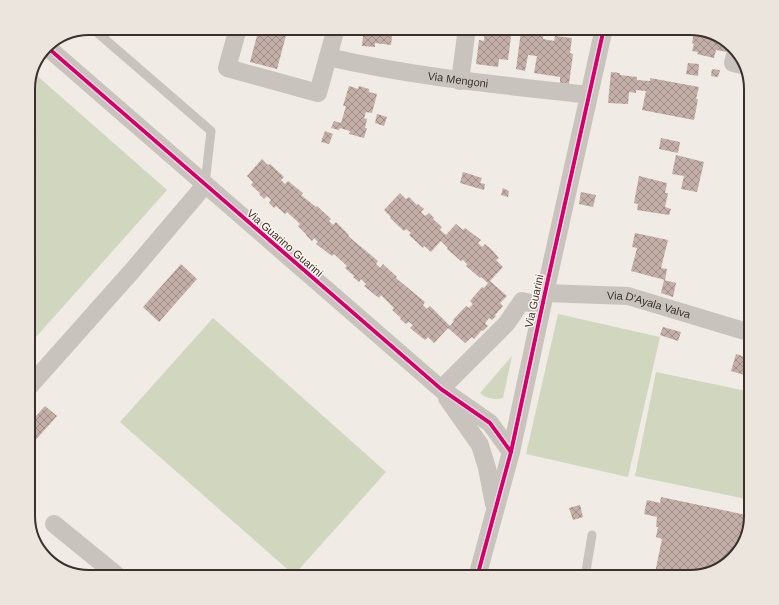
<svg xmlns="http://www.w3.org/2000/svg" width="779" height="605" font-family="Helvetica,sans-serif">
	<defs>
		<pattern id="building-cross-hatch" width="8" height="8" patternUnits="userSpaceOnUse"><rect width="8" height="8" fill="#c3afa7"/><path d="M0 0l8 8M0 8l8-8" fill="none" stroke="#a08f88"/></pattern>
	</defs>
	<rect width="100%" height="100%" fill="#f0ebe5"/>
	<g fill="#d1d6bf">
		<polygon points="34,73 167,190 28,346 28,84"/>
		<polygon points="558,314 660,337 628,477 526,454"/>
		<polygon points="213,318 386,472 294,575 120,422"/>
		<path d="M512,356l-9,42c-9,2 -16,1 -23,-5z"/>
		<polygon points="656,372 751,392 751,500 635,476"/>
	</g>
	<g fill="url(#building-cross-hatch)">
		<polygon points="259,28 288,28 277,69 250,62"/>
		<polygon points="364,28 398,28 397,36 392,36 391,45 375,43 375,47 362,46"/>
		<polygon points="485,28 512,28 508,60 499,59 498,67 476,64 479,40 484,41"/>
		<polygon points="531,28 544,29 543,39 554,41 555,36 572,38 570,53 573,54 569,84 560,83 560,77 534,73 537,56 528,55 525,71 516,69 521,31 530,32"/>
		<polygon points="694,32 702,34 702,32 718,38 718,39 728,41 730,44 728,52 716,50 714,58 697,54 698,52 692,51 694,44 692,43"/>
		<polygon points="688,63 699,64 698,76 686,74"/>
		<polygon points="712,69 720,70 718,77 711,76"/>
		<polygon points="611,72 620,73 620,75 637,77 637,80 650,81 650,78 699,87 696,99 698,99 694,120 642,110 646,91 636,90 636,93 629,92 628,104 608,103"/>
		<polygon points="349,86 358,89 359,86 369,89 369,92 377,94 372,113 366,112 364,118 367,119 365,128 367,128 364,138 349,134 350,131 340,128 339,130 331,128 334,121 341,123 346,106 343,106"/>
		<polygon points="377,114 387,117 384,126 375,123"/>
		<polygon points="325,131 333,134 329,144 321,142"/>
		<polygon points="661,138 680,142 678,153 659,149"/>
		<polygon points="676,155 704,162 697,192 681,189 684,176 672,174"/>
		<polygon points="262,159 268,165 270,164 284,177 281,180 285,184 288,181 303,193 301,195 316,207 317,206 331,219 329,221 333,225 336,222 349,235 348,236 378,261 376,264 380,268 383,264 397,277 396,278 425,302 423,305 427,309 430,306 450,326 454,321 453,320 466,306 469,308 473,304 470,301 482,287 484,288 488,283 481,277 480,278 466,266 467,264 463,260 461,261 447,249 448,248 441,241 431,252 424,246 423,248 409,235 411,233 406,229 404,231 390,218 391,217 384,210 400,193 406,199 409,197 417,205 418,204 424,209 421,212 425,216 429,213 434,218 433,219 442,227 440,230 446,235 456,224 463,230 465,228 481,240 478,243 482,247 485,244 491,249 499,258 496,260 503,267 490,281 507,296 500,303 503,306 495,315 496,316 492,320 489,318 485,323 488,326 483,331 482,330 474,339 472,337 465,343 448,328 434,343 428,337 425,340 410,328 413,325 409,322 406,324 400,319 401,318 392,310 394,308 381,295 379,298 364,286 366,284 361,279 359,282 353,277 354,276 345,268 347,266 334,254 332,256 316,244 318,242 314,238 312,241 306,235 306,234 298,226 300,224 287,212 285,214 276,206 274,208 269,203 271,200 267,196 264,199 259,194 260,193 251,185 253,182 247,176"/>
		<polygon points="463,172 482,178 480,183 485,184 484,190 460,183"/>
		<polygon points="639,176 667,183 665,193 668,193 665,207 671,209 669,215 637,210 638,204 634,203"/>
		<polygon points="503,188 509,191 508,197 501,195"/>
		<polygon points="581,192 596,195 593,207 579,204"/>
		<polygon points="635,233 668,240 661,268 667,269 665,280 631,271 637,248 632,247"/>
		<polygon points="181,264 197,279 159,322 143,307"/>
		<polygon points="664,280 676,283 673,297 661,293"/>
		<polygon points="663,327 681,332 678,341 660,335"/>
		<polygon points="736,354 751,359 751,377 731,371"/>
		<polygon points="45,406 57,416 32,444 28,440 28,425"/>
		<polygon points="661,497 751,516 738,554 717,571 691,577 672,577 655,573 662,539 656,537 658,527 656,527 657,517 644,514 647,500 660,503"/>
		<polygon points="580,505 583,517 573,520 569,508"/>
	</g>
	<g fill="none" stroke-linecap="round" stroke-linejoin="round">
		<g stroke="#c9c3be" stroke-width="9">
			<polyline points="92,28 211,131 205,184"/>
			<polyline points="585,577 592,535"/>
		</g>
		<g stroke="#c9c3be" stroke-width="18">
			<polyline points="238,28 227,68 318,93 336,28"/>
			<polyline points="47,47 441,389 490,423 511,452"/>
			<polyline points="736,51 733,63 746,66"/>
			<path id="s1" d="M328,57c86,20 174,28 261,38"/>
			<polyline points="460,81 467,28"/>
			<path id="s2" d="M545,293l83,3 123,37"/>
			<polyline points="28,388 132,271 205,185"/>
			<polyline points="441,389 507,323 522,301 542,306"/>
			<polyline points="447,398 480,445 487,468 494,504"/>
			<polyline points="54,524 119,577"/>
			<polyline points="477,577 511,452 545,293 604,28"/>
		</g>
		<defs>
			<g id="cycleway">
				<polyline points="47,47 441,389 490,423 511,452"/>
				<polyline points="477,577 511,452 545,293 604,28"/>
			</g>
		</defs>
		<use href="#cycleway" stroke="#fbf5ee" stroke-width="6"/>
		<use href="#cycleway" stroke="#d6006c" stroke-width="4"/>
	</g>
	<g text-anchor="middle" dominant-baseline="central" stroke-width="3" stroke-linejoin="round" paint-order="stroke">
		<g font-size="11" fill="#3b302b" stroke="#fbf5ee">
			<text stroke="none"><textPath href="#s1" startOffset="132">Via Mengoni</textPath></text>
			<text transform="translate(285 243) rotate(41)">Via Guarino Guarini</text>
			<text transform="translate(534 301) rotate(-78)">Via Guarini</text>
			<text stroke="none"><textPath href="#s2" startOffset="105">Via D'Ayala Valva</textPath></text>
		</g>
	</g>
	<path d="M0 0H779V605H0ZM89 35H690A54 54 0 0 1 744 89V516A54 54 0 0 1 690 570H89A54 54 0 0 1 35 516V89A54 54 0 0 1 89 35Z" fill="#ece5de" fill-rule="evenodd"/>
	<path fill="none" stroke="#3b302b" stroke-width="2" d="M89 35H690A54 54 0 0 1 744 89V516A54 54 0 0 1 690 570H89A54 54 0 0 1 35 516V89A54 54 0 0 1 89 35Z"/>
</svg>
